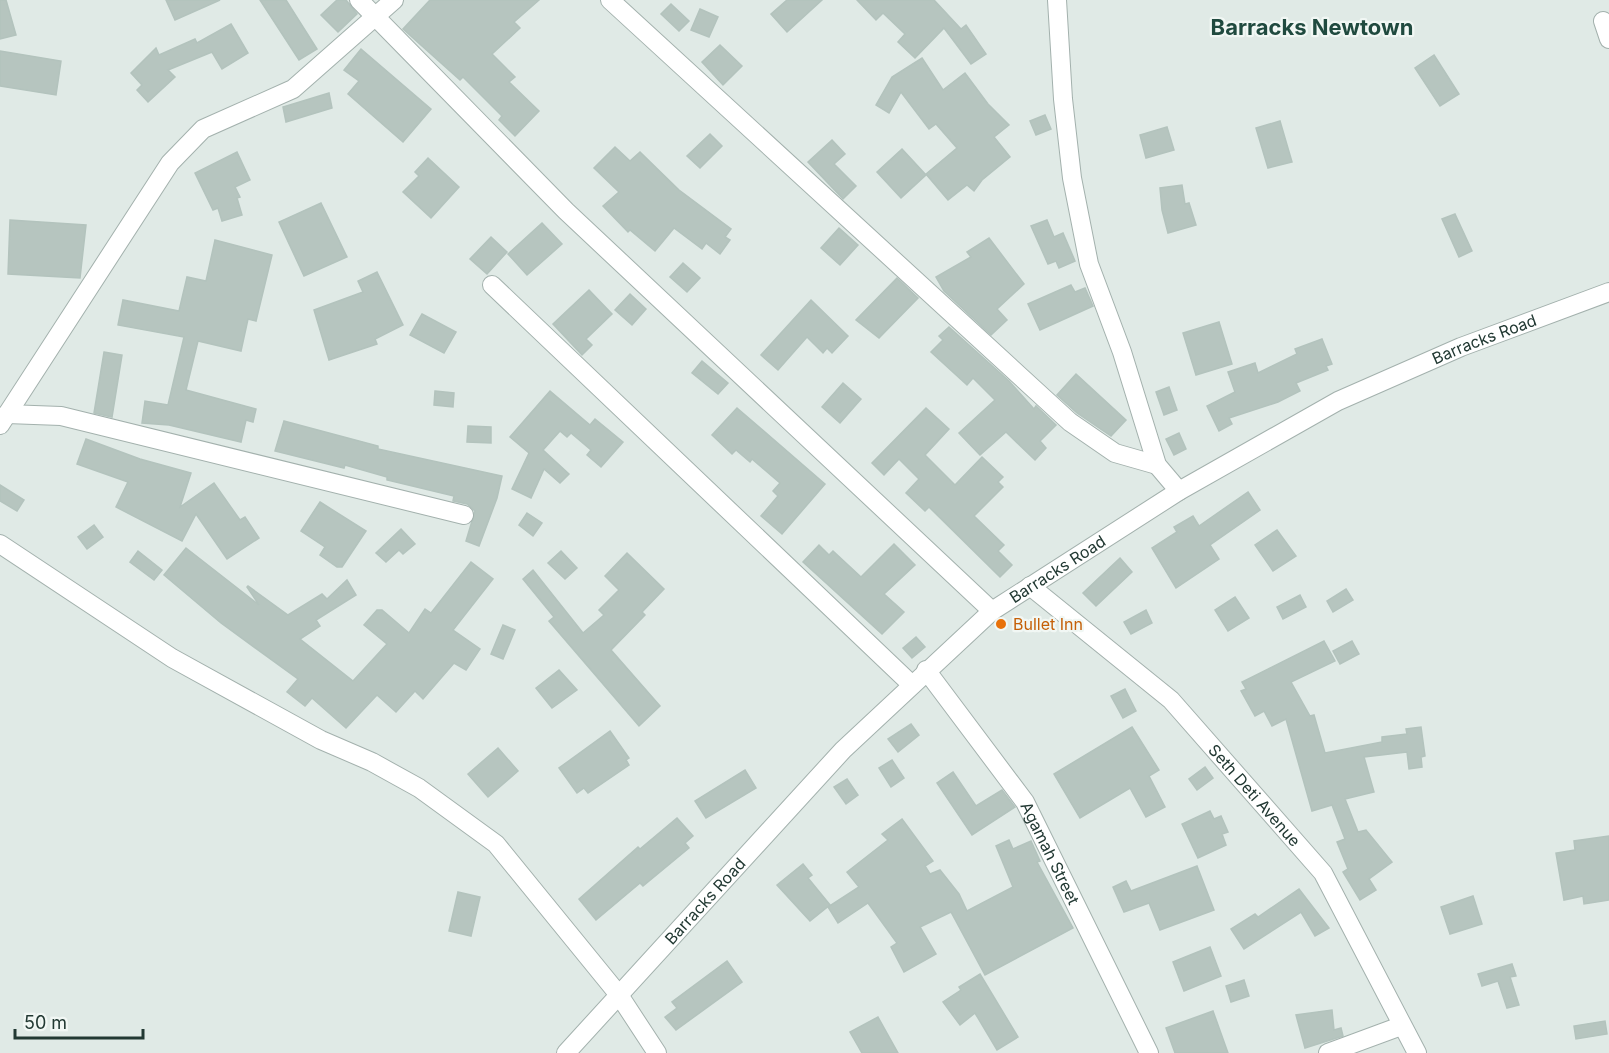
<svg xmlns="http://www.w3.org/2000/svg" width="1609" height="1053" font-family="Inter,sans-serif">
	<rect width="100%" height="100%" fill="#e0eae6"/>
	<g fill="#b6c5bf" stroke="#b3c3bd" stroke-width="1.5">
		<polygon points="0,0 6,0 16,35 0,39"/>
		<polygon points="166,0 220,0 175,20"/>
		<polygon points="260,0 286,0 317,49 299,60"/>
		<polygon points="337,0 346,0 357,14 338,32 321,15"/>
		<polygon points="430,0 539,0 514,22 520,28 492,54 515,77 509,82 539,111 515,136 499,120 502,116 463,77 460,80 403,29"/>
		<polygon points="787,0 822,0 787,32 771,14"/>
		<polygon points="857,0 934,0 961,29 966,25 986,54 971,64 944,28 915,58 898,42 905,34 883,13 876,20"/>
		<polygon points="671,4 689,21 679,31 661,14"/>
		<polygon points="700,9 718,17 709,37 691,30"/>
		<polygon points="231,24 248,53 222,69 212,52 168,70 175,77 148,102 137,90 142,85 131,73 156,48 159,55 195,39 197,43"/>
		<polygon points="720,45 742,66 723,85 702,62"/>
		<polygon points="361,49 431,109 403,142 348,94 359,81 344,70"/>
		<polygon points="0,51 61,61 56,95 0,86"/>
		<polygon points="1434,55 1459,94 1440,106 1415,68"/>
		<polygon points="922,58 943,90 965,73 988,104 1009,125 994,137 1010,157 982,180 974,191 967,185 948,200 926,174 957,148 936,124 929,129 901,92 889,113 876,105 892,77"/>
		<polygon points="329,93 332,108 286,122 283,107"/>
		<polygon points="1045,115 1051,129 1036,135 1030,121"/>
		<polygon points="1280,121 1292,162 1268,168 1256,128"/>
		<polygon points="1167,127 1174,150 1146,158 1140,135"/>
		<polygon points="710,134 722,146 700,168 687,156"/>
		<polygon points="832,140 845,154 834,164 856,186 843,199 808,162"/>
		<polygon points="615,147 630,161 640,152 679,190 731,229 725,237 730,240 720,254 706,243 702,249 674,228 655,251 630,230 628,232 603,206 619,192 594,168"/>
		<polygon points="902,149 926,175 901,198 877,172"/>
		<polygon points="237,152 250,180 235,187 240,197 237,198 242,215 222,221 218,208 213,210 195,173"/>
		<polygon points="428,158 459,187 431,218 403,192 419,176 415,172"/>
		<polygon points="1182,185 1185,204 1189,203 1196,225 1168,233 1162,210 1160,188"/>
		<polygon points="321,203 347,257 304,276 279,222"/>
		<polygon points="1455,214 1472,251 1459,257 1442,219"/>
		<polygon points="10,220 86,225 80,278 8,274"/>
		<polygon points="1047,220 1054,237 1063,233 1075,261 1059,268 1056,261 1048,264 1031,226"/>
		<polygon points="542,223 562,244 527,275 508,254"/>
		<polygon points="839,228 858,245 840,265 821,248"/>
		<polygon points="491,237 507,252 487,274 470,259"/>
		<polygon points="989,238 1024,284 997,309 1007,320 991,335 944,291 936,277 971,257 967,252"/>
		<polygon points="215,240 272,255 256,321 248,319 241,351 198,341 186,390 256,409 253,422 246,420 241,442 169,425 142,423 145,401 168,405 184,337 118,325 123,300 179,311 187,277 206,281"/>
		<polygon points="683,263 700,278 687,292 670,277"/>
		<polygon points="377,272 403,325 375,339 377,344 329,360 314,310 363,292 358,281"/>
		<polygon points="897,278 918,298 879,338 856,320"/>
		<polygon points="1071,285 1075,292 1085,288 1093,306 1040,330 1028,304"/>
		<polygon points="589,290 612,314 586,339 592,345 582,355 553,324"/>
		<polygon points="630,294 646,309 632,325 615,310"/>
		<polygon points="811,300 848,336 832,353 827,348 823,353 807,337 778,370 761,355"/>
		<polygon points="422,314 456,332 444,353 410,335"/>
		<polygon points="1219,322 1232,364 1196,375 1183,333"/>
		<polygon points="949,327 1009,381 1034,409 1036,406 1056,425 1040,441 1046,448 1035,460 1006,432 980,455 959,433 995,400 973,378 967,385 931,352 943,340 939,336"/>
		<polygon points="1322,339 1332,364 1326,366 1328,370 1296,383 1300,391 1278,402 1229,418 1232,424 1219,431 1207,406 1235,392 1228,372 1255,363 1258,373 1297,354 1295,349"/>
		<polygon points="104,352 122,355 112,417 94,413"/>
		<polygon points="702,361 728,383 718,394 692,373"/>
		<polygon points="1076,374 1126,420 1111,436 1077,413 1057,395"/>
		<polygon points="843,383 861,399 840,423 822,407"/>
		<polygon points="1169,387 1177,410 1164,415 1156,392"/>
		<polygon points="435,391 454,393 453,407 434,405"/>
		<polygon points="550,391 590,425 595,419 623,442 601,467 587,455 591,450 571,433 567,437 560,431 543,450 569,474 560,483 544,469 531,498 512,489 529,453 510,437"/>
		<polygon points="737,408 825,484 782,534 761,516 778,496 773,491 780,483 752,459 750,462 736,450 732,454 712,435"/>
		<polygon points="926,408 949,429 925,455 955,485 982,457 1003,477 998,482 1003,487 974,516 1004,545 998,551 1012,565 1000,577 929,507 925,511 906,493 919,479 899,459 884,475 872,463"/>
		<polygon points="284,421 378,446 378,449 502,476 497,498 479,546 466,541 475,511 467,504 453,501 454,496 387,480 387,477 345,465 344,468 275,451"/>
		<polygon points="468,426 491,427 491,443 467,442"/>
		<polygon points="1179,433 1186,449 1174,455 1166,439"/>
		<polygon points="86,439 140,459 191,473 180,507 214,483 240,520 245,517 259,538 227,559 196,514 182,541 116,507 128,482 77,464"/>
		<polygon points="0,485 24,500 17,511 0,501"/>
		<polygon points="1248,492 1260,510 1210,545 1219,559 1176,588 1152,548 1177,532 1174,527 1193,516 1199,526"/>
		<polygon points="320,502 366,531 342,567 337,567 320,555 325,547 301,531"/>
		<polygon points="527,513 542,523 533,536 519,525"/>
		<polygon points="94,525 103,537 87,549 78,537"/>
		<polygon points="401,529 415,544 403,554 399,550 386,562 376,553"/>
		<polygon points="1277,530 1296,556 1273,571 1255,545"/>
		<polygon points="894,544 915,565 884,594 904,612 882,634 803,562 819,545 829,555 833,551 861,577"/>
		<polygon points="186,548 259,605 247,587 248,586 288,615 322,594 327,599 347,580 356,595 316,620 320,626 300,639 353,681 387,644 364,625 377,610 382,610 409,633 425,609 431,613 471,562 493,579 453,630 480,649 466,670 454,663 423,699 415,691 396,712 377,695 346,728 312,698 305,706 287,692 298,679 221,623 164,575"/>
		<polygon points="138,551 162,570 154,580 130,562"/>
		<polygon points="561,551 577,568 565,579 548,563"/>
		<polygon points="627,553 664,589 642,612 645,615 611,650 660,706 639,726 549,621 554,617 523,579 533,570 583,633 604,615 599,610 619,590 605,576"/>
		<polygon points="1120,558 1132,572 1096,606 1083,593"/>
		<polygon points="1346,589 1353,600 1333,612 1327,601"/>
		<polygon points="1300,595 1306,607 1283,619 1277,607"/>
		<polygon points="1235,597 1249,618 1228,631 1215,610"/>
		<polygon points="1146,610 1152,623 1131,634 1124,622"/>
		<polygon points="503,625 515,630 503,659 491,654"/>
		<polygon points="916,637 925,647 912,658 903,648"/>
		<polygon points="1324,641 1335,661 1291,682 1310,716 1314,715 1325,753 1382,742 1382,737 1407,734 1406,729 1421,727 1425,756 1421,757 1422,767 1409,769 1407,752 1364,757 1374,792 1345,799 1358,832 1366,830 1392,862 1369,879 1376,890 1360,900 1343,872 1348,869 1337,842 1345,839 1332,805 1312,811 1286,719 1272,726 1264,711 1255,716 1241,691 1246,689 1242,682"/>
		<polygon points="1352,641 1359,654 1340,664 1333,651"/>
		<polygon points="559,670 577,690 552,708 536,688"/>
		<polygon points="1125,689 1136,711 1123,718 1111,696"/>
		<polygon points="911,724 919,735 898,752 888,739"/>
		<polygon points="1132,727 1159,770 1149,776 1165,807 1146,817 1130,788 1080,818 1054,774"/>
		<polygon points="610,731 629,758 626,760 629,765 588,793 584,788 577,793 559,768"/>
		<polygon points="498,748 518,771 488,797 468,774"/>
		<polygon points="892,760 904,778 891,787 879,768"/>
		<polygon points="1205,767 1213,778 1197,790 1189,779"/>
		<polygon points="745,770 756,788 706,818 695,801"/>
		<polygon points="953,772 976,806 1002,790 1015,807 972,835 937,783"/>
		<polygon points="847,779 858,795 846,804 834,787"/>
		<polygon points="1210,811 1214,819 1221,816 1228,832 1222,834 1226,845 1198,858 1182,824"/>
		<polygon points="677,818 693,836 685,843 689,848 643,886 640,883 596,920 579,899 638,847 640,849"/>
		<polygon points="902,819 933,861 925,866 930,874 940,870 959,894 967,911 1013,887 996,846 1009,840 1013,849 1031,841 1040,861 1037,862 1073,928 985,975 951,912 920,927 936,954 904,972 891,947 897,943 868,903 838,923 828,907 859,887 847,872 888,840 882,834"/>
		<polygon points="1609,836 1609,900 1584,904 1583,896 1564,900 1556,853 1575,850 1574,841"/>
		<polygon points="803,864 812,875 808,878 830,905 810,921 777,885"/>
		<polygon points="1197,866 1214,910 1160,930 1149,903 1124,912 1113,887 1126,881 1131,891"/>
		<polygon points="1299,889 1329,928 1315,936 1301,912 1244,949 1231,929 1255,914 1258,917"/>
		<polygon points="458,892 480,897 471,936 449,931"/>
		<polygon points="1473,896 1482,924 1450,934 1441,907"/>
		<polygon points="1210,947 1221,976 1184,991 1173,962"/>
		<polygon points="727,961 742,982 676,1030 665,1017 677,1008 672,1002"/>
		<polygon points="1512,964 1516,976 1510,977 1519,1005 1507,1008 1498,981 1482,986 1478,974"/>
		<polygon points="980,974 1018,1037 997,1050 975,1013 960,1025 943,1002 961,990 959,987"/>
		<polygon points="1244,980 1249,996 1231,1002 1226,986"/>
		<polygon points="1332,1010 1334,1030 1341,1028 1343,1036 1305,1048 1296,1015"/>
		<polygon points="1213,1011 1228,1053 1175,1053 1166,1028"/>
		<polygon points="878,1017 898,1053 862,1053 850,1032"/>
		<polygon points="1605,1021 1607,1034 1576,1039 1574,1026"/>
	</g>
	<g fill="none" stroke-linecap="round" stroke-linejoin="round">
		<defs>
			<g id="minor">
				<polyline points="359,0 566,211 992,611"/>
				<polyline points="610,0 1070,422 1115,453 1157,465"/>
				<polyline points="1057,0 1063,99 1072,178 1089,264 1122,352 1157,465 1179,491"/>
				<polyline points="1603,21 1609,39"/>
				<polyline points="492,285 912,685"/>
				<polyline points="7,414 61,416 464,515"/>
				<polyline points="0,425 170,163 203,129 293,89 394,0"/>
				<polyline points="0,544 172,658 321,740 372,762 419,788 496,844 619,995 657,1053"/>
				<path id="s1" d="M1030,586l141,114 152,173 94,180"/>
				<path id="s2" d="M926,670l99,132 124,251"/>
				<path id="s3" d="M566,1053l277,-303 149,-139 187,-120 159,-90 123,-54 148,-55"/>
				<polyline points="1328,1053 1401,1026"/>
			</g>
		</defs>
		<use href="#minor" stroke="#a3b1ad" stroke-width="20"/>
		<use href="#minor" stroke="#fff" stroke-width="18"/>
	</g>
	<circle fill="#e8710a" stroke="#f1f7f4" stroke-width="2" cx="1001" cy="624" r="6"/>
	<g text-anchor="middle" dominant-baseline="central" stroke-width="4.5" stroke-linejoin="round" paint-order="stroke">
		<g font-size="16" fill="#223933" stroke="#f1f7f4">
			<text stroke="none"><textPath href="#s3" startOffset="1178">Barracks Road</textPath></text>
			<text stroke="none"><textPath href="#s3" startOffset="692">Barracks Road</textPath></text>
			<text stroke="none"><textPath href="#s1" startOffset="308">Seth Deti Avenue</textPath></text>
			<text stroke="none"><textPath href="#s2" startOffset="222">Agamah Street</textPath></text>
			<text stroke="none"><textPath href="#s3" startOffset="206">Barracks Road</textPath></text>
		</g>
		<g font-size="16" fill="#c56008" stroke="#f1f7f4" text-anchor="start">
			<text x="1013" y="624">Bullet Inn</text>
		</g>
		<g font-size="22" font-weight="bold" fill="#204a3f" stroke="#f1f7f4">
			<text x="1312" y="27">Barracks Newtown</text>
		</g>
	</g>
	<path d="M15 1029v9h128v-9" fill="none" stroke="#223933" stroke-width="3"/>
	<text x="24" y="1029" font-size="18" fill="#223933" stroke="#f1f7f4" stroke-width="4.5" paint-order="stroke">50 m</text>
</svg>
